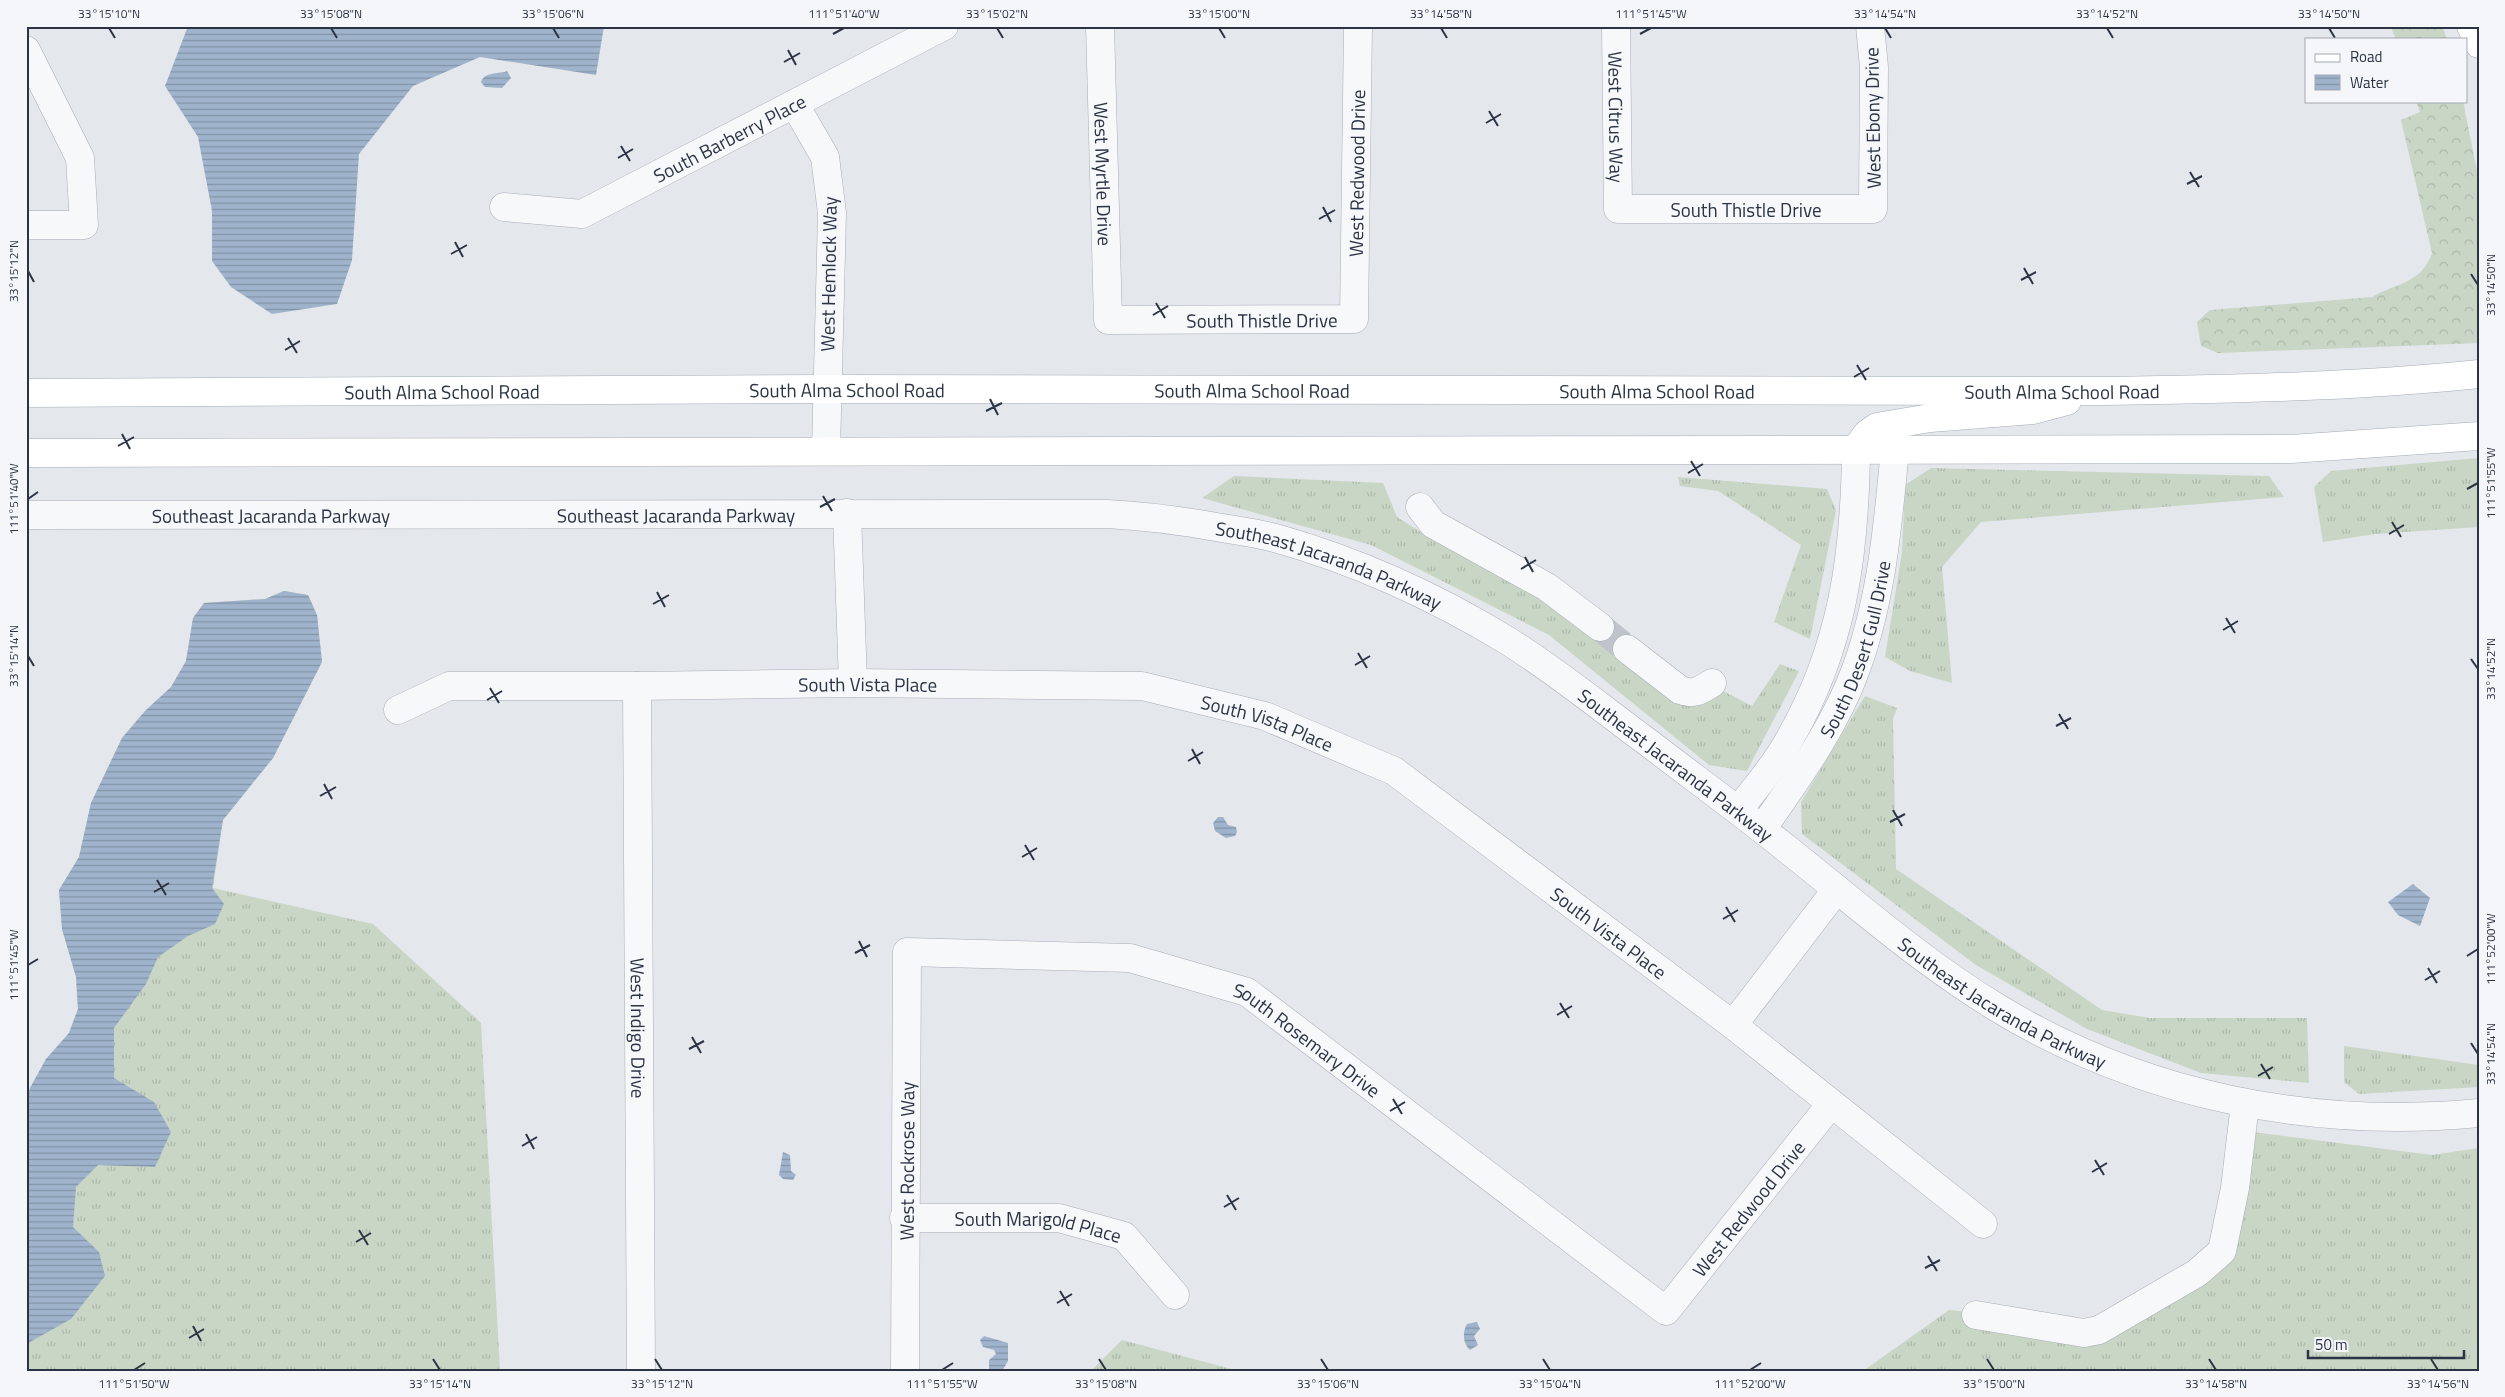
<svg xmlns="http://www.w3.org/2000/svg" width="2505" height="1397" font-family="'Titillium Web',sans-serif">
	<defs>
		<pattern id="grass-tufts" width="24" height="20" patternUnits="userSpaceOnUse" patternTransform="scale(1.25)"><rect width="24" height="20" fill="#c9d6c5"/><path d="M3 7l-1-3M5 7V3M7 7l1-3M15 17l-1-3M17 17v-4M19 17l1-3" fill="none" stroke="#adb8ab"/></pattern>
		<pattern id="forest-crowns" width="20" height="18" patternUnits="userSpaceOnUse" patternTransform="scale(1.25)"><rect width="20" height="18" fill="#c9d6c5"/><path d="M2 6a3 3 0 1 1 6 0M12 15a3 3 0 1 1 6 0" fill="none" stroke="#adb8ab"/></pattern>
		<pattern id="water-rules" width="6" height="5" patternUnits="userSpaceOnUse" patternTransform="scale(1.25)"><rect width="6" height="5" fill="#9fb4cc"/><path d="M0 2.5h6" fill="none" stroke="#8293a7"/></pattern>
	</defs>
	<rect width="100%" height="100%" fill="#e4e7ec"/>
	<g fill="url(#grass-tufts)">
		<polygon points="2479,458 2479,527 2375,534 2323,542 2314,487 2331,471"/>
		<polygon points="1931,468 2269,476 2284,497 1981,522 1942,567 1952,683 1910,671 1885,657 1902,552 1905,485"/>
		<polygon points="1234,476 1383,483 1397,517 1419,531 1542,596 1679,701 1717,688 1752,706 1780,664 1799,671 1747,771 1709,765 1549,635 1371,545 1202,498"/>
		<polygon points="1678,477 1827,489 1836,510 1810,639 1774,622 1801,545 1718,491 1680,486"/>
		<polygon points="284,591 308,595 317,615 322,662 273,758 223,820 213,888 373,924 481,1023 500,1371 26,1371 26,1104 30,1088 46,1059 69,1033 78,1009 76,977 62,929 59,890 79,857 91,803 122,738 145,711 171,687 186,661 193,618 204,603 265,599"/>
		<polygon points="1865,696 1897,708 1893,719 1896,869 2102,1010 2150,1018 2307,1018 2309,1083 2201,1073 2087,1029 1976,965 1802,834 1801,802"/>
		<polygon points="2344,1046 2479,1065 2479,1087 2359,1094 2344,1082"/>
		<polygon points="2244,1131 2432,1155 2479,1148 2479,1371 1863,1371 1949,1310 2060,1321 2101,1328 2219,1249"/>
		<polygon points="1122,1340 1239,1371 1091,1371"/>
	</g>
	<g fill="url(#forest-crowns)">
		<polygon points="2390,26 2442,26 2447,39 2396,39"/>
		<path d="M2416,101h47l16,80v162l-261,10 -17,-7 -4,-24 13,-12 162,-13c25,-14 50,-14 60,-44l-31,-133 19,-8z"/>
	</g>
	<g fill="url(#water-rules)">
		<polygon points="188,26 604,26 596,75 480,57 413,86 359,154 352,260 337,304 272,314 231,287 212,261 212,211 198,137 165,86"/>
		<path d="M507,71l4,7 -9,10 -17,-1 -4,-5c4,-11 16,-7 26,-11z"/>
		<polygon points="284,591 308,595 317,615 322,662 273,758 223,820 212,888 224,904 215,924 188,936 158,957 146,984 114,1028 114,1078 154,1102 171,1132 155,1167 98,1165 76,1187 73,1227 99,1252 105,1276 71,1319 30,1342 26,1347 26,1104 30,1088 46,1059 69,1033 78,1009 76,977 62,929 59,890 79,857 91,803 122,738 145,711 171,687 186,661 193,618 204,603 265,599"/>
		<polygon points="1218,817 1223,817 1228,825 1236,827 1237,832 1235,836 1226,838 1215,831 1213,823"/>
		<polygon points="2413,884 2430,898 2420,926 2398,915 2388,902"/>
		<polygon points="783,1152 790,1155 791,1171 796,1175 793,1180 783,1179 779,1175"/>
		<path d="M1477,1322l3,7 -6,7 4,9 -8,5c-7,-6 -8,-18 -3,-26z"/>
		<polygon points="984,1336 1008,1343 1008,1361 1002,1371 989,1371 989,1360 996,1354 994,1350 983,1347 980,1340"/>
	</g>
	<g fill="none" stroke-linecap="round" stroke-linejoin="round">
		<polyline stroke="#bfc3cb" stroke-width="28" stroke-dasharray="28 14" stroke-linecap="butt" points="1600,627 1627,649"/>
		<defs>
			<g id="minor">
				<path id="s1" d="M1100,26l8,294 246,-1 4,-293"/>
				<path id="s2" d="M1616,26l2,183h255l1,-142 -4,-41"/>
				<polyline points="26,50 80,158 84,225 26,225"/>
				<polyline points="795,105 825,157 832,213 826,451"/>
				<path id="s3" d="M504,207l78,7 362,-188"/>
				<polyline points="1420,507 1433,524 1547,587 1600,627"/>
				<polyline points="847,513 853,683"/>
				<path id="s4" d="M26,515l1081,-1c39,2 77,7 115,14 18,3 36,5 53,10 82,23 161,59 233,103 48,30 92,66 138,100 47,36 95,71 141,108 68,54 135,113 209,158 146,89 314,122 483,106"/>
				<path d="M1627,649l53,41c13,5 20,1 32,-7"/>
				<path id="s5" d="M637,686l4,685"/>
				<path id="s6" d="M398,710l51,-24h188l216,-3 289,3 123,30 129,55 339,254 250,199"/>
				<path d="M1738,810c18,-22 37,-45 51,-70 54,-94 66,-184 67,-291"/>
				<path id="s7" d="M1762,829c35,-50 73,-102 94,-160 26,-71 32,-146 39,-220"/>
				<polyline points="1733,1025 1837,889"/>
				<path id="s8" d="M904,1218h155l65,18 51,59"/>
				<polyline points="1976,1315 2084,1333 2099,1330 2197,1273 2222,1251 2235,1188 2245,1104"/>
				<path id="s9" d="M905,1371l2,-419 223,6 117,34 419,319 165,-207"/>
			</g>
			<g id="major">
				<polyline points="2471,26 2479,44"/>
				<path id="s10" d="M26,393l800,-4 1279,2c125,-2 249,-4 374,-17"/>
				<polyline points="1856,449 1867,434 1877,427 1930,418 2033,410 2067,401"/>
				<polyline points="26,453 2291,449 2479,436"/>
			</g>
		</defs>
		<use href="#minor" stroke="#a9aeb7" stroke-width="29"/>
		<use href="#major" stroke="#a3abb8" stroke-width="29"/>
		<use href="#minor" stroke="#f7f8fa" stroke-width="28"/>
		<use href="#major" stroke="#fff" stroke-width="28"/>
	</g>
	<path fill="none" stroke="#2b3445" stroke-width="2" d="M109,28l6,10M331,28l6,10M553,28l6,10M997,28l6,10M1219,28l6,10M1441,28l6,10M1885,28l6,10M2107,28l6,10M2329,28l6,10M833,34l11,-6M1640,34l11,-6M788,50l8,15M784,62l16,-9M1489,111l9,15M1486,123l15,-9M621,146l9,15M618,158l15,-9M2190,172l9,15M2187,184l15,-8M1323,207l8,15M1319,219l16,-9M455,242l8,15M451,254l16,-9M2024,268l9,16M28,271l6,11M2471,274l7,11M2021,280l15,-8M1156,303l9,15M1153,315l15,-9M288,338l9,15M285,350l15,-9M1857,365l9,15M1854,377l15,-9M990,399l8,16M986,411l16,-8M122,434l8,15M118,446l16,-9M1691,461l9,15M1688,473l15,-9M2467,489l11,-6M823,496l9,15M28,499l10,-7M820,507l15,-8M2392,522l9,15M2389,534l15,-9M1525,557l8,15M1521,569l15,-9M657,592l8,15M653,604l16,-9M2226,618l9,15M2223,630l15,-9M1358,653l9,15M28,656l6,10M2471,659l7,10M1355,665l15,-9M490,688l9,15M487,700l15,-9M2059,714l9,15M2056,726l15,-8M1192,749l8,15M1188,761l15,-9M324,784l8,15M320,796l16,-9M1893,810l9,16M1890,822l15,-8M1025,845l9,15M1022,857l15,-9M157,880l9,15M154,892l15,-9M1726,907l9,15M1723,919l15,-9M859,941l8,16M855,953l15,-8M2467,956l11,-7M28,965l10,-6M2428,968l9,15M2425,980l15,-9M1560,1003l9,15M1557,1015l15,-9M692,1037l9,16M2471,1043l7,11M689,1049l15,-8M2261,1064l9,15M2258,1076l15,-9M1393,1099l9,15M1390,1111l15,-9M526,1134l8,15M522,1146l15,-9M2095,1160l9,15M2092,1172l15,-9M1227,1195l9,15M1224,1207l15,-9M359,1230l9,15M356,1242l15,-9M1928,1256l9,15M1925,1268l15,-8M1060,1291l9,15M1057,1303l15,-9M193,1326l8,15M189,1338l15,-9M433,1359l7,11M655,1359l7,11M1099,1359l7,11M1321,1359l7,11M1543,1359l7,11M1987,1359l7,11M2209,1359l7,11M2431,1359l7,11M134,1370l11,-7M942,1370l11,-7M1750,1370l11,-7"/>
	<g text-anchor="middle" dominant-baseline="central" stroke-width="4" stroke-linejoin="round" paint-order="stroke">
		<g font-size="19" fill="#2b3445" stroke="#f4f6f9">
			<text stroke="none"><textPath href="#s2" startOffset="91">West Citrus Way</textPath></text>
			<text transform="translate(1872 118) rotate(-91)">West Ebony Drive</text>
			<text stroke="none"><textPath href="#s3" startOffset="244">South Barberry Place</textPath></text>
			<text stroke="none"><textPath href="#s1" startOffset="686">West Redwood Drive</textPath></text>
			<text stroke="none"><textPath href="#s1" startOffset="148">West Myrtle Drive</textPath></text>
			<text stroke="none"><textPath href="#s2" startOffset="311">South Thistle Drive</textPath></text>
			<text transform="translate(828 274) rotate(-89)">West Hemlock Way</text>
			<text stroke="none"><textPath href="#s1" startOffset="448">South Thistle Drive</textPath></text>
			<text stroke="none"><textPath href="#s10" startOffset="821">South Alma School Road</textPath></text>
			<text stroke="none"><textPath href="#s10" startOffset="1226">South Alma School Road</textPath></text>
			<text stroke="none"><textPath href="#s10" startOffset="1631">South Alma School Road</textPath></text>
			<text stroke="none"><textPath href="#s10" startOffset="2036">South Alma School Road</textPath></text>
			<text stroke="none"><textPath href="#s10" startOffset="416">South Alma School Road</textPath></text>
			<text stroke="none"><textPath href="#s4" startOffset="245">Southeast Jacaranda Parkway</textPath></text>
			<text stroke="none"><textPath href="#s4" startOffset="650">Southeast Jacaranda Parkway</textPath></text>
			<text stroke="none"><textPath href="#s4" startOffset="1310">Southeast Jacaranda Parkway</textPath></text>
			<text stroke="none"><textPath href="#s7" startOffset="205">South Desert Gull Drive</textPath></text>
			<text stroke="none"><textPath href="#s6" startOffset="475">South Vista Place</textPath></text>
			<text stroke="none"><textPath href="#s6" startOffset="880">South Vista Place</textPath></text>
			<text stroke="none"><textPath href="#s4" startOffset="1715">Southeast Jacaranda Parkway</textPath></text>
			<text stroke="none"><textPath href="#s6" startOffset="1285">South Vista Place</textPath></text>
			<text stroke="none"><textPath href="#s4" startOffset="2120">Southeast Jacaranda Parkway</textPath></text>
			<text stroke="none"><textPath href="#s5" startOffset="342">West Indigo Drive</textPath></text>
			<text stroke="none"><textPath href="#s9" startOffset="840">South Rosemary Drive</textPath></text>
			<text stroke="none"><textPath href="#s9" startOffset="210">West Rockrose Way</textPath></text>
			<text stroke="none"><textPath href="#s9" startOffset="1422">West Redwood Drive</textPath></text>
			<text stroke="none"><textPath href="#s8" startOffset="135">South Marigold Place</textPath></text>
		</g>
	</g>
	<rect width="2505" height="1397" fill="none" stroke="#f4f6f9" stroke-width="55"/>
	<rect x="2305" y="38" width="162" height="65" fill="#f4f6f9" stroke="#a4a8b1"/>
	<rect x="2315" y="54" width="25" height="8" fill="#ffffff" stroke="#a4a8b1"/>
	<text x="2350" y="62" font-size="15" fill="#2b3445">Road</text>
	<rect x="2315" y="75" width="25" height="15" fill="url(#water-rules)" stroke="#a4a8b1"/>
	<text x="2350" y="88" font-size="15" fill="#2b3445">Water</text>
	<path d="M2308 1350v8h156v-8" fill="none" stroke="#2b3445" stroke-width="2.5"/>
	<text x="2315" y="1350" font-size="15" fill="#2b3445" stroke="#f4f6f9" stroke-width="4" paint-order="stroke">50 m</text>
	<rect x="28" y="28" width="2450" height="1342" fill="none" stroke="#2b3445" stroke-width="2"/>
	<g font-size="12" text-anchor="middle" fill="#2b3445">
		<text x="109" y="18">33°15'10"N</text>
		<text x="331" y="18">33°15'08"N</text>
		<text x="553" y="18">33°15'06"N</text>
		<text x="844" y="18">111°51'40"W</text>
		<text x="997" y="18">33°15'02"N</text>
		<text x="1219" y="18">33°15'00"N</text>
		<text x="1441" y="18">33°14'58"N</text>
		<text x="1651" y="18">111°51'45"W</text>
		<text x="1885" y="18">33°14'54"N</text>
		<text x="2107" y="18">33°14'52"N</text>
		<text x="2329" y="18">33°14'50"N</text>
		<text transform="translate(14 271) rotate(-90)" y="4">33°15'12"N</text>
		<text transform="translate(2491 285) rotate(-90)" y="4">33°14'50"N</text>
		<text transform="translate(2491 483) rotate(-90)" y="4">111°51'55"W</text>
		<text transform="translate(14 499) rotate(-90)" y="4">111°51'40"W</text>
		<text transform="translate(14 656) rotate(-90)" y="4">33°15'14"N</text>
		<text transform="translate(2491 669) rotate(-90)" y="4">33°14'52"N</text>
		<text transform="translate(2491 949) rotate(-90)" y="4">111°52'00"W</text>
		<text transform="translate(14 965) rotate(-90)" y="4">111°51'45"W</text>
		<text transform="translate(2491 1054) rotate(-90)" y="4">33°14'54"N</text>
		<text x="134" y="1388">111°51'50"W</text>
		<text x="440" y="1388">33°15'14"N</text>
		<text x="662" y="1388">33°15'12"N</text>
		<text x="942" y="1388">111°51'55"W</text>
		<text x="1106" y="1388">33°15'08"N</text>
		<text x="1328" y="1388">33°15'06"N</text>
		<text x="1550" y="1388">33°15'04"N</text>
		<text x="1750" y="1388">111°52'00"W</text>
		<text x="1994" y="1388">33°15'00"N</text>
		<text x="2216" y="1388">33°14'58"N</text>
		<text x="2438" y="1388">33°14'56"N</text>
	</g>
</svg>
